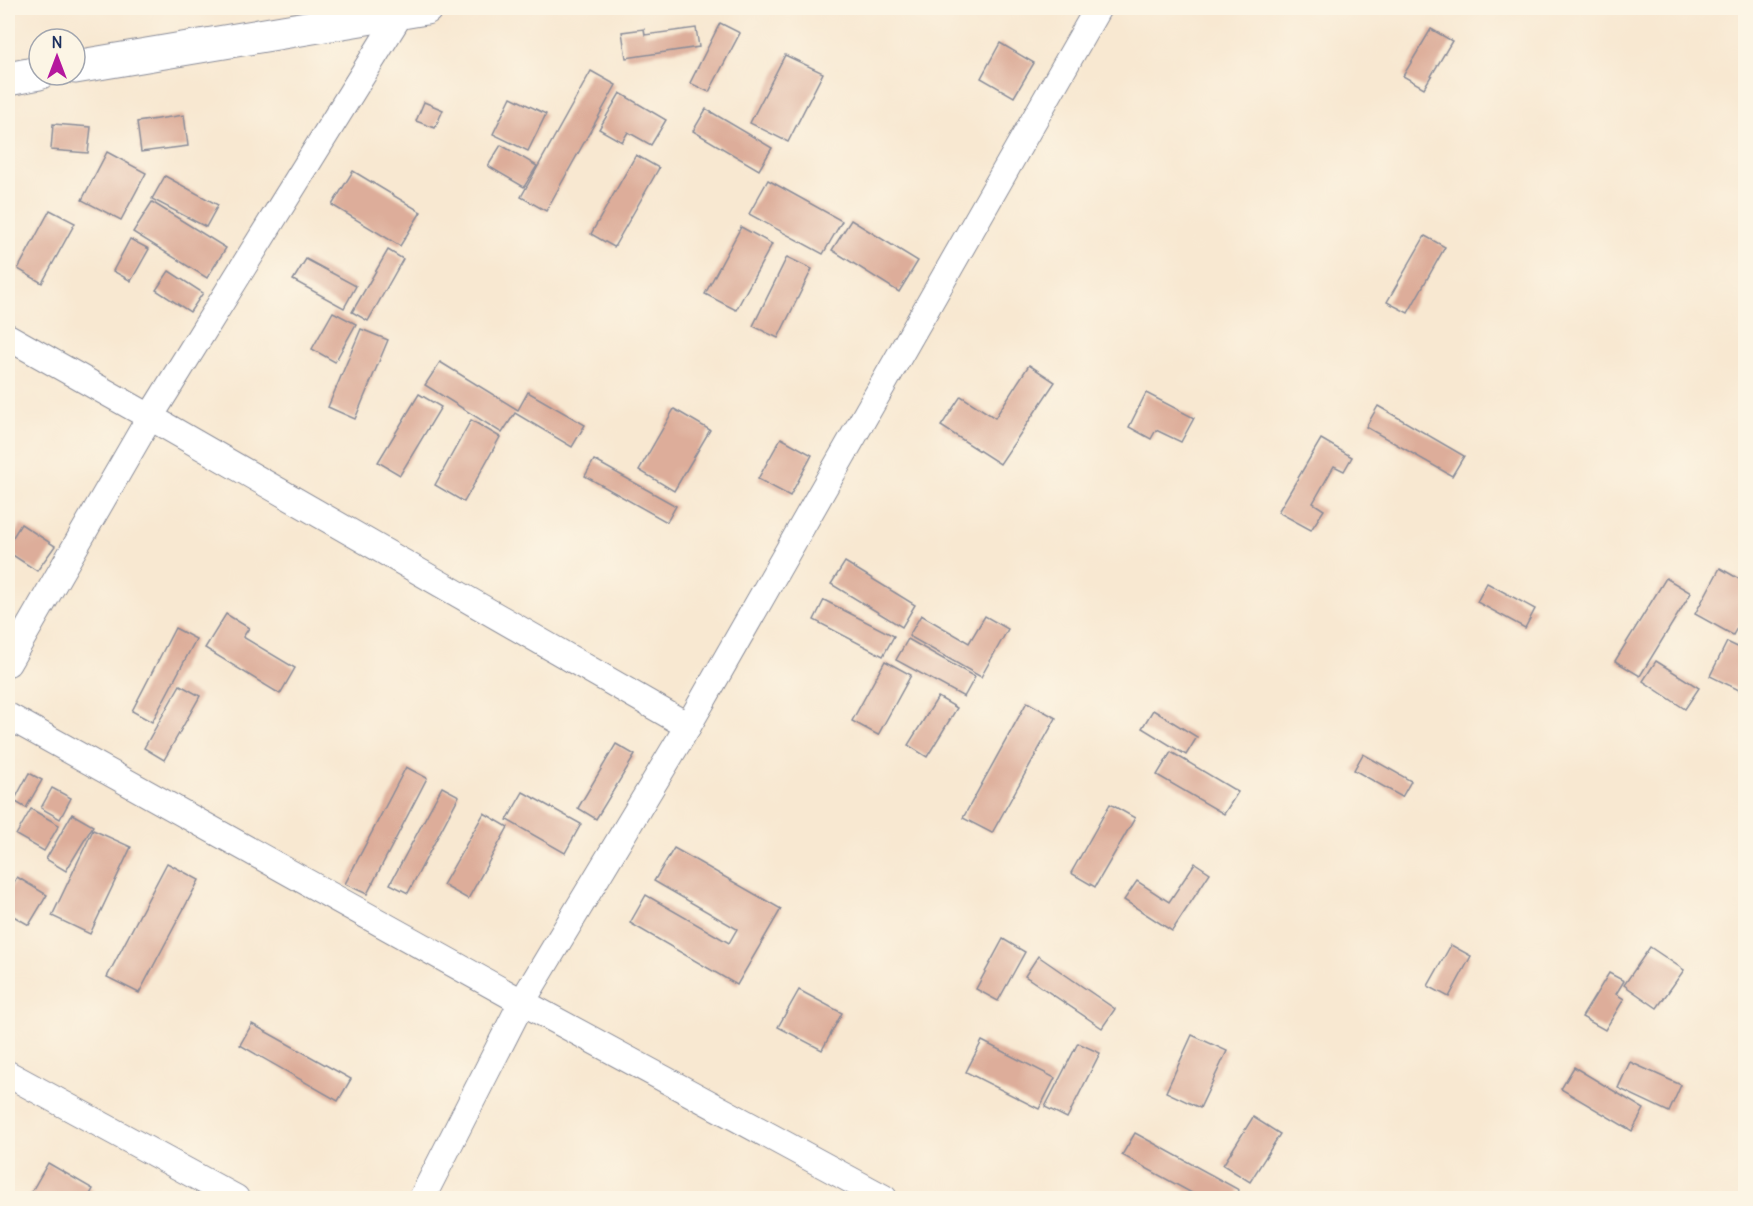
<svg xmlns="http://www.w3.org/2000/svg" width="1753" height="1206" font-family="Delius,sans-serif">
	<rect width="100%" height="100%" fill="#fcf5e5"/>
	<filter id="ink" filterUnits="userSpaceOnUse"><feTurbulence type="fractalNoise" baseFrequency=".0167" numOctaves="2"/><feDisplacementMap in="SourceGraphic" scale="12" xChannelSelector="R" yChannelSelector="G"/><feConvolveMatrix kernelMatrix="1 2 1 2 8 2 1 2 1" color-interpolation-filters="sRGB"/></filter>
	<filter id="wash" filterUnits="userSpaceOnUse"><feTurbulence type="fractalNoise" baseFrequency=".008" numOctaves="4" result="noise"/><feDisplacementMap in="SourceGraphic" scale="24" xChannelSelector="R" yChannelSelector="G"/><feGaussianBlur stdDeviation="1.35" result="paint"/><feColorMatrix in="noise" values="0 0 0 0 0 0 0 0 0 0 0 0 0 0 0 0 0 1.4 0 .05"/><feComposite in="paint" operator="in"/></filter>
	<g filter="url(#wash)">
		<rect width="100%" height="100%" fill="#f8e8d1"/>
		<g id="blocks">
			<g fill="#ddad9a">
				<polygon points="720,23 740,33 709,92 690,83"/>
				<polygon points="696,28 699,47 626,58 622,32 644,29 645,35"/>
				<polygon points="1431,29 1452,41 1424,88 1403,76"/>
				<polygon points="1000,43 1034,63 1014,97 981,78"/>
				<polygon points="785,55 823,73 788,142 750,123"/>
				<polygon points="591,71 616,85 546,211 521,197"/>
				<polygon points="620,93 666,120 651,145 628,132 622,142 599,129"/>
				<polygon points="511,97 546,114 528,151 493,134"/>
				<polygon points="424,102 443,110 435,128 416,121"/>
				<polygon points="706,109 772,148 759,170 693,131"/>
				<polygon points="184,115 188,146 141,152 137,122"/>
				<polygon points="53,124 91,127 88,153 51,150"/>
				<polygon points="501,145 537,166 524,187 488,166"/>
				<polygon points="107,152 146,173 121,220 82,200"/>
				<polygon points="636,155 659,168 614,247 591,234"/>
				<polygon points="353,171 421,212 400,246 332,205"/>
				<polygon points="165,176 218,205 206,227 152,199"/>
				<polygon points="768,180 842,221 823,254 749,214"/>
				<polygon points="152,202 226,248 207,278 133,232"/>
				<polygon points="50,210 75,223 42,283 18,269"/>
				<polygon points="851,220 918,261 899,292 832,250"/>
				<polygon points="741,227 772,244 736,310 705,294"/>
				<polygon points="1425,236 1445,247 1408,313 1387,302"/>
				<polygon points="130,239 149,249 131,281 113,271"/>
				<polygon points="388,250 403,259 368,321 352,312"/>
				<polygon points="787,257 812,269 778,338 753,326"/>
				<polygon points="306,259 356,286 344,308 293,280"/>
				<polygon points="169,271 203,293 190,312 156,290"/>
				<polygon points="333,312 356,324 335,362 312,349"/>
				<polygon points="361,329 388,340 355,419 328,407"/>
				<polygon points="440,362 518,410 528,392 585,425 572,447 515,413 502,433 425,385"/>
				<polygon points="1029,365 1055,382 1000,464 941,426 961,396 995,418"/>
				<polygon points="1146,393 1194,418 1181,442 1156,430 1151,439 1129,427"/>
				<polygon points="419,394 441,407 400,475 378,462"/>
				<polygon points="1378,406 1464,456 1452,476 1366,427"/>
				<polygon points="674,409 710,430 674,491 639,470"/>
				<polygon points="471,420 500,437 464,502 435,485"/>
				<polygon points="781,438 812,455 790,496 758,479"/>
				<polygon points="1321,439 1352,457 1344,471 1334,466 1313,503 1324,510 1311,530 1278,512"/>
				<polygon points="594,460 676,506 667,522 585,476"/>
				<polygon points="21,524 55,546 37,571 8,552 8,545"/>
				<polygon points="845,562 915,605 902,627 831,584"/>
				<polygon points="1720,568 1746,583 1746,612 1733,635 1695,614"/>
				<polygon points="1666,578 1691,593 1640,676 1615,661"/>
				<polygon points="1487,583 1535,609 1525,628 1477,602"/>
				<polygon points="824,600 894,636 883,656 814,620"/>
				<polygon points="226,614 249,628 243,637 295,668 280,694 205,648"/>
				<polygon points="921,615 969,643 985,616 1008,629 981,677 909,636"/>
				<polygon points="175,628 196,639 152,722 132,711"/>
				<polygon points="908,639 975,677 964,697 896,660"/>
				<polygon points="1727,642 1746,651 1746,677 1739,690 1710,676"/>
				<polygon points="885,661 911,675 878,735 852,721"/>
				<polygon points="1656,661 1699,688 1685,709 1643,681"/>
				<polygon points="180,685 200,696 164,760 144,748"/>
				<polygon points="938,697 957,708 927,757 908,745"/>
				<polygon points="1027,702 1056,718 992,833 963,818"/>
				<polygon points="1153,710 1197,737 1186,755 1142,728"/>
				<polygon points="616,744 635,755 596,819 578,808"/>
				<polygon points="1171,752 1238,792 1224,814 1157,775"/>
				<polygon points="1363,754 1411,781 1402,797 1354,770"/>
				<polygon points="406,767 427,778 367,894 345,884"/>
				<polygon points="29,773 42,780 26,808 14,801"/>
				<polygon points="442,787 459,796 408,893 390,884"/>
				<polygon points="52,788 71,798 60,819 41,808"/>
				<polygon points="523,792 581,824 565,853 507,820"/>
				<polygon points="1110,804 1135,818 1095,887 1071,873"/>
				<polygon points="31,809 59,825 44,851 16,835"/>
				<polygon points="484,813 508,827 468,899 443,885"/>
				<polygon points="72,814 93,826 66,871 46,859"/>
				<polygon points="93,830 131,847 90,934 52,916"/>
				<polygon points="674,848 781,909 737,985 630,923 646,895 729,943 737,929 654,881"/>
				<polygon points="167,863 199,880 139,993 107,977"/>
				<polygon points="1195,863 1210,873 1172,931 1124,900 1137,881 1169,902"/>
				<polygon points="17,877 47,895 29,925 8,913 8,892"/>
				<polygon points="1003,939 1025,952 998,1001 976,989"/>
				<polygon points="1451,945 1471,956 1449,997 1428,986"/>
				<polygon points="1650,947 1684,970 1657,1008 1624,985"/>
				<polygon points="1038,956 1115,1009 1102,1028 1025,976"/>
				<polygon points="1609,973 1624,981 1616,994 1624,999 1605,1030 1582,1017"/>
				<polygon points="799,990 842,1013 822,1050 778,1027"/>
				<polygon points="252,1024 351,1079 338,1101 240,1045"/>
				<polygon points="1192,1035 1227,1051 1200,1108 1166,1092"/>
				<polygon points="982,1041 1055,1078 1039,1109 966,1072"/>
				<polygon points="1078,1043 1100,1053 1067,1118 1045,1107"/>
				<polygon points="1630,1062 1681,1085 1669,1112 1618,1088"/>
				<polygon points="1574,1067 1644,1109 1632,1131 1561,1089"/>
				<polygon points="1253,1117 1280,1134 1250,1182 1223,1165"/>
				<polygon points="1135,1133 1239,1190 1235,1198 1201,1198 1122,1155"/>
				<polygon points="48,1163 93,1189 88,1198 28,1198"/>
			</g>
		</g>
	</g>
	<g filter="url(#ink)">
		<use href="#blocks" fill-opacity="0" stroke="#8a8c98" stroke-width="1.5"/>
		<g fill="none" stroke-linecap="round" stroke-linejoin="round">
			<defs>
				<g id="street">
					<polyline points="8,337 150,417 688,726"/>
					<polyline points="8,663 150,417 404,8"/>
					<polyline points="8,716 522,1002 884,1198"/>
					<polyline points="8,1074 236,1198"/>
					<polyline points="422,1198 522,1002 688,726 1098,8"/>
				</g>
				<g id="primary">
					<polyline points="75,67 426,8"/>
					<polyline points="8,79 39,73"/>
				</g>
			</defs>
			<use href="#street" stroke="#8a8c98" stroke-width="28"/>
			<use href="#primary" stroke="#8a8c98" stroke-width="35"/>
			<use href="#street" stroke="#fff" stroke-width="26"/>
			<use href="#primary" stroke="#fff" stroke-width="33"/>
		</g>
	</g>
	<rect width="1753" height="1206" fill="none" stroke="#fcf5e5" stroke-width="30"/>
	<g transform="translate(57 57)"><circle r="28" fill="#fcf5e5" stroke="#a2a6af" stroke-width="1.5"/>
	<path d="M0-4.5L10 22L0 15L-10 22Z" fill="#b5179e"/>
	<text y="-9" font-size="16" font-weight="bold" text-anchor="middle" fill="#1b2f5e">N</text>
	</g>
</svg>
